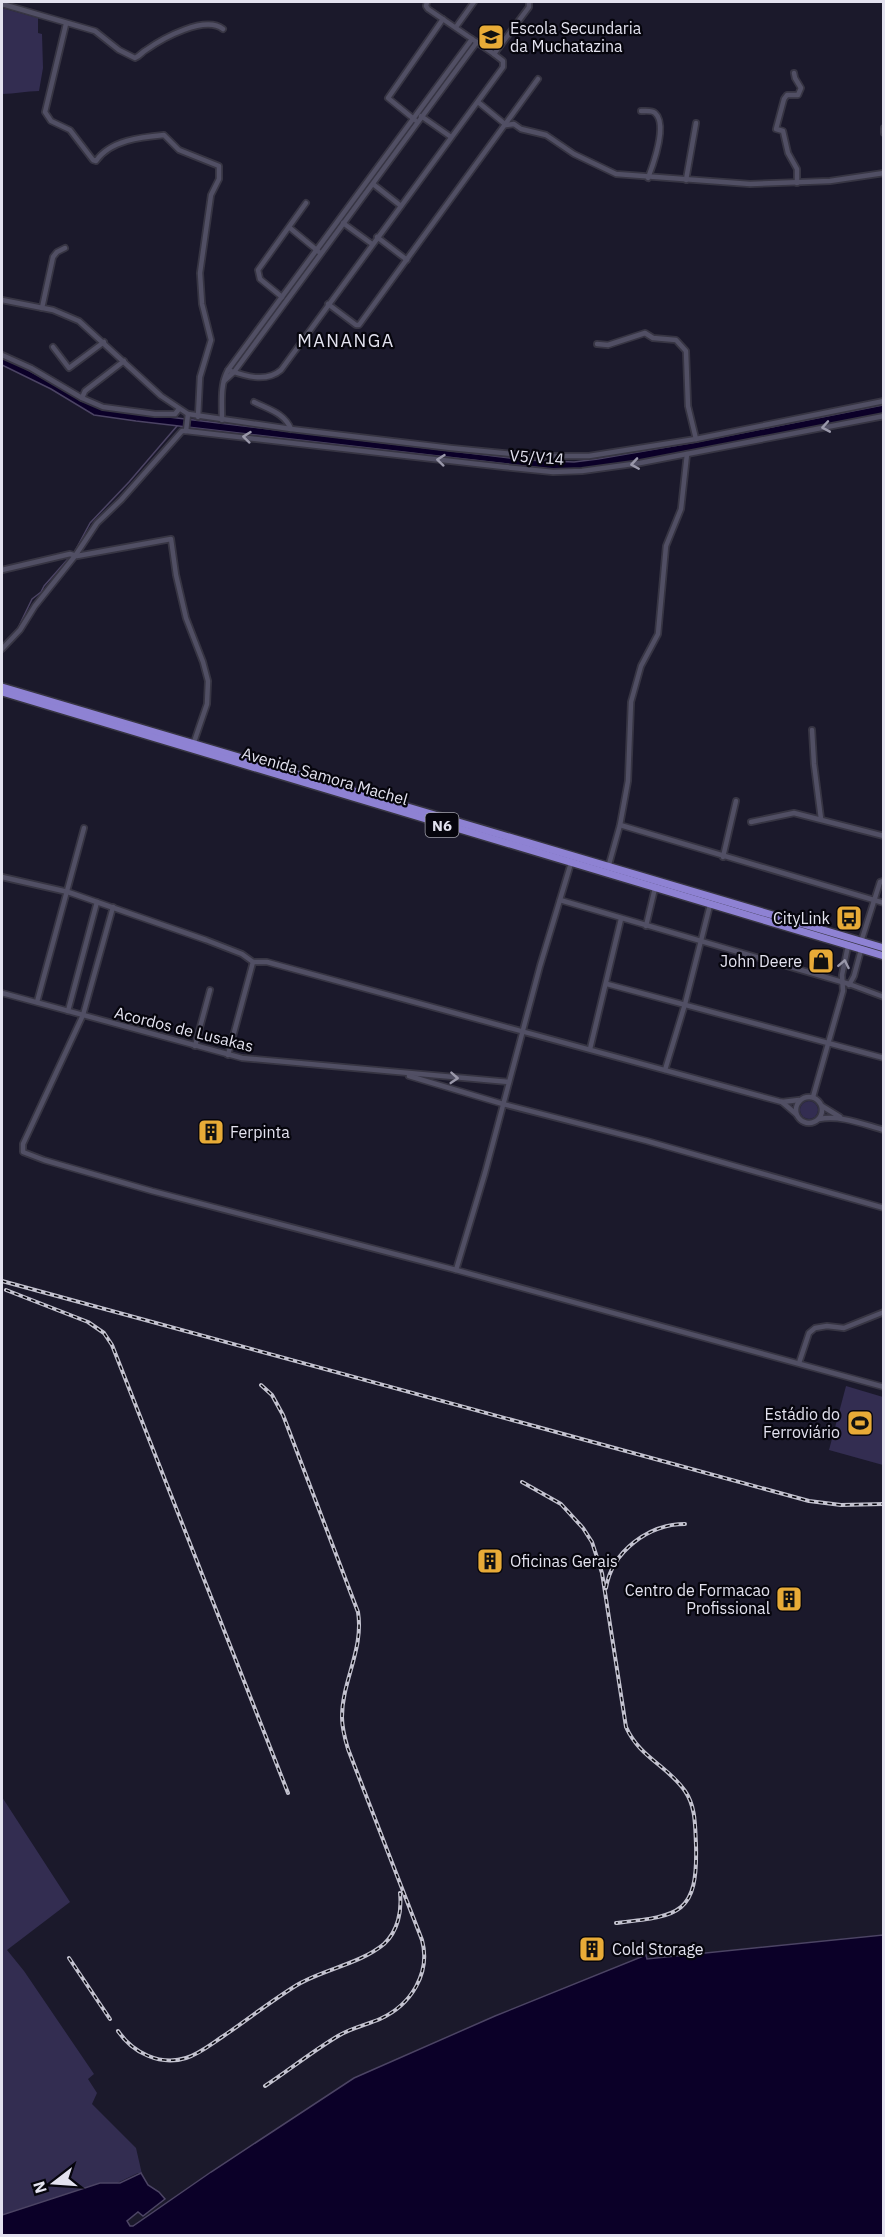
<svg xmlns="http://www.w3.org/2000/svg" width="885" height="2237" font-family="'IBM Plex Sans',sans-serif">
	<rect width="100%" height="100%" fill="#1b192b"/>
	<g fill="#332d51">
		<path d="M2,8l36,10v15l4,1 1,34 -4,23c-13,0 -24,3 -37,3z"/>
		<circle cx="809" cy="1110" r="9"/>
		<polygon points="846,1386 883,1397 883,1465 829,1450"/>
		<polygon points="2,1797 70,1902 7,1950 24,1971 94,2074 88,2079 97,2093 92,2104 136,2148 142,2174 138,2173 115,2184 100,2183 2,2215"/>
	</g>
	<g fill="#0b0028" stroke="#4c4464" stroke-width="1.5">
		<path d="M2,357c34,15 65,37 100,52l424,51 48,2 24,-3 98,-17 187,-37v9l-244,47 -52,8h-37l-414,-48 -42,-6 -43,-26 -49,-24z"/>
		<polygon points="883,1935 883,2235 2,2235 2,2215 100,2183 120,2183 141,2173 148,2185 159,2192 165,2199 143,2216 138,2212 127,2221 130,2226 133,2226 211,2172 354,2078 495,2016 646,1955 647,1959"/>
	</g>
	<g fill="none" stroke-linecap="round" stroke-linejoin="round">
		<polyline stroke="#4c4464" stroke-width="1.5" points="17,630 32,599 41,592 44,586 75,551 90,523 129,482 177,426"/>
		<defs>
			<g id="minor">
				<path d="M2,4l93,27 24,19 16,8c5,-2 7,-6 11,-8 17,-12 59,-35 77,-21"/>
				<path d="M66,24l-21,88 6,9 19,9 23,30 3,1c14,-21 46,-24 68,-26l15,15 40,16v13l-8,16 -11,78 2,31 9,36 -11,37 -2,40"/>
				<polyline points="456,27 474,2"/>
				<polyline points="494,54 529,7 529,2"/>
				<polyline points="794,73 795,78 801,88 798,95 787,95 784,99 776,129 783,131 788,153 797,169 797,183"/>
				<polyline points="478,102 506,125 514,124 521,129 546,135 574,154 616,174 750,184 830,181 884,173"/>
				<path d="M641,111c5,0 11,-1 14,2 13,11 -2,52 -7,65"/>
				<polyline points="421,116 451,137"/>
				<polyline points="415,120 388,98 443,19"/>
				<polyline points="884,128 884,133"/>
				<polyline points="686,180 696,123"/>
				<polyline points="373,184 401,206"/>
				<polyline points="343,223 372,244"/>
				<polyline points="290,228 319,252"/>
				<polyline points="377,237 407,260"/>
				<polyline points="282,297 260,279 258,270 306,203"/>
				<polyline points="2,300 53,310 79,321 161,396 188,414 291,429 451,448 532,456 589,456 696,439 884,401"/>
				<polyline points="328,304 356,325 359,325 538,79"/>
				<polyline points="42,308 53,257 57,252 65,248"/>
				<polyline points="597,344 608,345 645,333 653,338 676,340 686,351 688,406 696,439"/>
				<polyline points="53,347 69,368 104,342"/>
				<polyline points="2,355 31,368 82,398 103,407 155,414 175,414 179,409"/>
				<path d="M228,370c17,6 38,13 53,0l222,-303v-6l-9,-7 -66,-45 -2,-3 1,-4"/>
				<polyline points="224,381 234,372 477,42"/>
				<polyline points="82,398 85,391 124,361"/>
				<path d="M254,402c16,8 30,11 37,27"/>
				<path d="M222,420c0,-17 -2,-36 6,-50l244,-331"/>
				<polyline points="186,431 504,467 553,472 582,471 640,463 884,416"/>
				<polyline points="186,431 188,414"/>
				<polyline points="2,570 70,554 77,556 171,539 176,575 186,618 203,662 208,681 207,704 193,745"/>
				<polyline points="2,649 20,630 35,606 75,556 97,523 121,500 182,431 186,431"/>
				<polyline points="812,730 814,764 821,819"/>
				<polyline points="751,822 794,813 884,836"/>
				<polyline points="620,825 884,903"/>
				<polyline points="723,857 736,801"/>
				<polyline points="608,868 620,825 628,781 631,702 641,666 658,634 666,546 681,509 687,454"/>
				<polyline points="2,877 68,892 206,940 242,954 253,962 267,962 782,1102 799,1100"/>
				<polyline points="560,900 849,984 884,997"/>
				<polyline points="113,907 83,1015 23,1144 23,1152 44,1160 152,1191 456,1270 884,1387"/>
				<polyline points="646,926 655,888"/>
				<polyline points="861,942 880,882 884,881"/>
				<polyline points="607,984 884,1058"/>
				<polyline points="849,985 854,976 861,950"/>
				<polyline points="2,993 242,1058 509,1082"/>
				<polyline points="37,1002 84,828"/>
				<polyline points="68,1011 97,902"/>
				<polyline points="195,1046 210,990"/>
				<polyline points="590,1049 621,919"/>
				<polyline points="228,1055 253,962"/>
				<polyline points="665,1070 685,1004 710,905"/>
				<polyline points="409,1076 503,1104 647,1141 884,1208"/>
				<circle cx="809" cy="1110" r="13"/>
				<polyline points="813,1097 843,991 842,975 848,946"/>
				<polyline points="782,1102 796,1114"/>
				<polyline points="822,1106 840,1117"/>
				<path d="M819,1119c22,-4 43,5 65,11"/>
				<polyline points="456,1270 485,1173 540,966 571,863"/>
				<polyline points="799,1363 809,1333 815,1328 827,1326 844,1328 884,1312"/>
			</g>
			<g id="highway">
				<polyline points="2,687 884,948"/>
				<polyline points="2,692 884,956"/>
			</g>
		</defs>
		<use href="#minor" stroke="#373543" stroke-width="8"/>
		<use href="#highway" stroke="#373543" stroke-width="10"/>
		<use href="#minor" stroke="#514f64" stroke-width="4.5"/>
		<use href="#highway" stroke="#8e82d3" stroke-width="7"/>
		<defs>
			<g id="rail">
				<polyline points="2,1281 809,1501 841,1505 884,1504"/>
				<polyline points="6,1290 88,1322 104,1333 112,1345 288,1793"/>
				<path d="M261,1385l11,10 11,20 75,197c6,37 -16,69 -16,105 0,11 3,22 6,32l74,191c9,33 -11,65 -42,79 -14,6 -29,9 -42,17 -25,15 -49,34 -73,50"/>
				<path d="M522,1482l39,22 22,24 9,14 10,31 24,154c14,31 41,38 59,64 11,16 10,35 11,54 2,70 -17,71 -80,78"/>
				<path d="M606,1588c6,-37 43,-64 79,-64"/>
				<polyline points="69,1958 110,2019"/>
				<path d="M118,2031c15,22 42,35 68,27 13,-4 24,-13 36,-21 25,-17 49,-36 75,-52 27,-16 63,-21 87,-41 14,-13 18,-33 16,-51"/>
			</g>
		</defs>
		<use href="#rail" stroke="#c3c2cf" stroke-width="4"/>
		<use href="#rail" stroke="#06050d" stroke-width="1.5" stroke-dasharray="4.5" stroke-linecap="butt"/>
	</g>
	<defs><path id="oneway-chevron" d="M-2-3.5L2.5 0L-2 3.5" fill="none" stroke-width="1.6" stroke-linecap="round" stroke-linejoin="round" transform="scale(1.5)"/></defs>
	<g stroke="#9a98aa">
		<use href="#oneway-chevron" transform="translate(826 427) rotate(170)"/>
		<use href="#oneway-chevron" transform="translate(247 437) rotate(-174)"/>
		<use href="#oneway-chevron" transform="translate(441 460) rotate(-174)"/>
		<use href="#oneway-chevron" transform="translate(635 464) rotate(171)"/>
		<use href="#oneway-chevron" transform="translate(844 964) rotate(-79)"/>
		<use href="#oneway-chevron" transform="translate(454 1078) rotate(4)"/>
	</g>
	<defs>
		<symbol id="school-square" viewBox="-11 -11 22 22"><rect x="-9" y="-9" width="18" height="18" rx="4" fill="#e8ab37" stroke="#06050d"/><path d="M0-5L7-2L0 1L-7-2ZM-4 1L0 2.5L4 1V4Q0 6-4 4Z" fill="#111"/></symbol>
		<symbol id="bus-square" viewBox="-11 -11 22 22"><rect x="-9" y="-9" width="18" height="18" rx="4" fill="#e8ab37" stroke="#06050d"/><path d="M-5-6H5V4H4V6H2V4H-2V6H-4V4H-5ZM-3.5-4V0h7V-4ZM-3.5 1.2v1.5H-2V1.2ZM2 1.2v1.5H3.5V1.2Z" fill="#111"/></symbol>
		<symbol id="shop-square" viewBox="-11 -11 22 22"><rect x="-9" y="-9" width="18" height="18" rx="4" fill="#e8ab37" stroke="#06050d"/><path d="M-5-2.5h2.3a2.7 3.5 0 0 1 5.4 0H5L5.5 6h-11ZM-1.5-2.5h3a1.5 2.3 0 0 0-3 0Z" fill="#111"/></symbol>
		<symbol id="building-square" viewBox="-11 -11 22 22"><rect x="-9" y="-9" width="18" height="18" rx="4" fill="#e8ab37" stroke="#06050d"/><path d="M-4-6H4V6H1V3H-1V6H-4ZM-2.5-4.3h1.7v1.8h-1.7ZM.8-4.3h1.7v1.8H.8ZM-2.5-1h1.7V.8h-1.7ZM.8-1h1.7V.8H.8Z" fill="#111"/></symbol>
		<symbol id="stadium-square" viewBox="-11 -11 22 22"><rect x="-9" y="-9" width="18" height="18" rx="4" fill="#e8ab37" stroke="#06050d"/><path d="M0-5a6.5 5 0 1 0 0 10a6.5 5 0 1 0 0-10ZM-3.5-1.8h7v3.6h-7Z" fill="#111"/></symbol>
	</defs>
	<g fill-rule="evenodd">
		<use href="#school-square" x="476" y="22" width="30" height="30"/>
		<use href="#bus-square" x="834" y="903" width="30" height="30"/>
		<use href="#shop-square" x="806" y="946" width="30" height="30"/>
		<use href="#building-square" x="196" y="1117" width="30" height="30"/>
		<use href="#stadium-square" x="845" y="1408" width="30" height="30"/>
		<use href="#building-square" x="475" y="1546" width="30" height="30"/>
		<use href="#building-square" x="774" y="1584" width="30" height="30"/>
		<use href="#building-square" x="577" y="1934" width="30" height="30"/>
	</g>
	<g text-anchor="middle" dominant-baseline="central" stroke-width="4.5" stroke-linejoin="round" paint-order="stroke">
		<rect fill="#06050d" stroke="#a1a0ab" stroke-width="1.5" x="425.5" y="813" width="33" height="24" rx="4.5"/>
		<g font-size="15" font-weight="bold" fill="#e3e2ef">
			<text x="442" y="825">N6</text>
		</g>
		<g font-size="16" fill="#e3e2ef" stroke="#06050d" text-anchor="start">
			<text x="510" y="28">Escola Secundaria<tspan x="510" dy="18">da Muchatazina</tspan></text>
			<text x="830" y="918" text-anchor="end">CityLink</text>
			<text x="802" y="961" text-anchor="end">John Deere</text>
			<text x="230" y="1132">Ferpinta</text>
			<text x="840" y="1414" text-anchor="end">Estádio do<tspan x="840" dy="18">Ferroviário</tspan></text>
			<text x="510" y="1561">Oficinas Gerais</text>
			<text x="770" y="1590" text-anchor="end">Centro de Formacao<tspan x="770" dy="18">Profissional</tspan></text>
			<text x="612" y="1949">Cold Storage</text>
		</g>
		<g font-size="16" fill="#e3e2ef" stroke="#06050d">
			<text transform="translate(537 457) rotate(4)">V5/V14</text>
			<text transform="translate(325 776) rotate(16)">Avenida Samora Machel</text>
			<text transform="translate(184 1029) rotate(14)">Acordos de Lusakas</text>
		</g>
		<g font-size="18" letter-spacing="1.5" fill="#e3e2ef" stroke="#06050d">
			<text x="346" y="340">MANANGA</text>
		</g>
	</g>
	<rect width="885" height="2237" fill="none" stroke="#e3e2ef" stroke-width="6"/>
	<g transform="translate(54 2183) rotate(253)" stroke="#06050d" stroke-width="4.5" paint-order="stroke">
	<path d="M0-4.5L10 22L0 15L-10 22Z" fill="#e3e2ef"/>
	<text y="-9" font-size="16" font-weight="bold" text-anchor="middle" fill="#e3e2ef">N</text>
	</g>
</svg>
